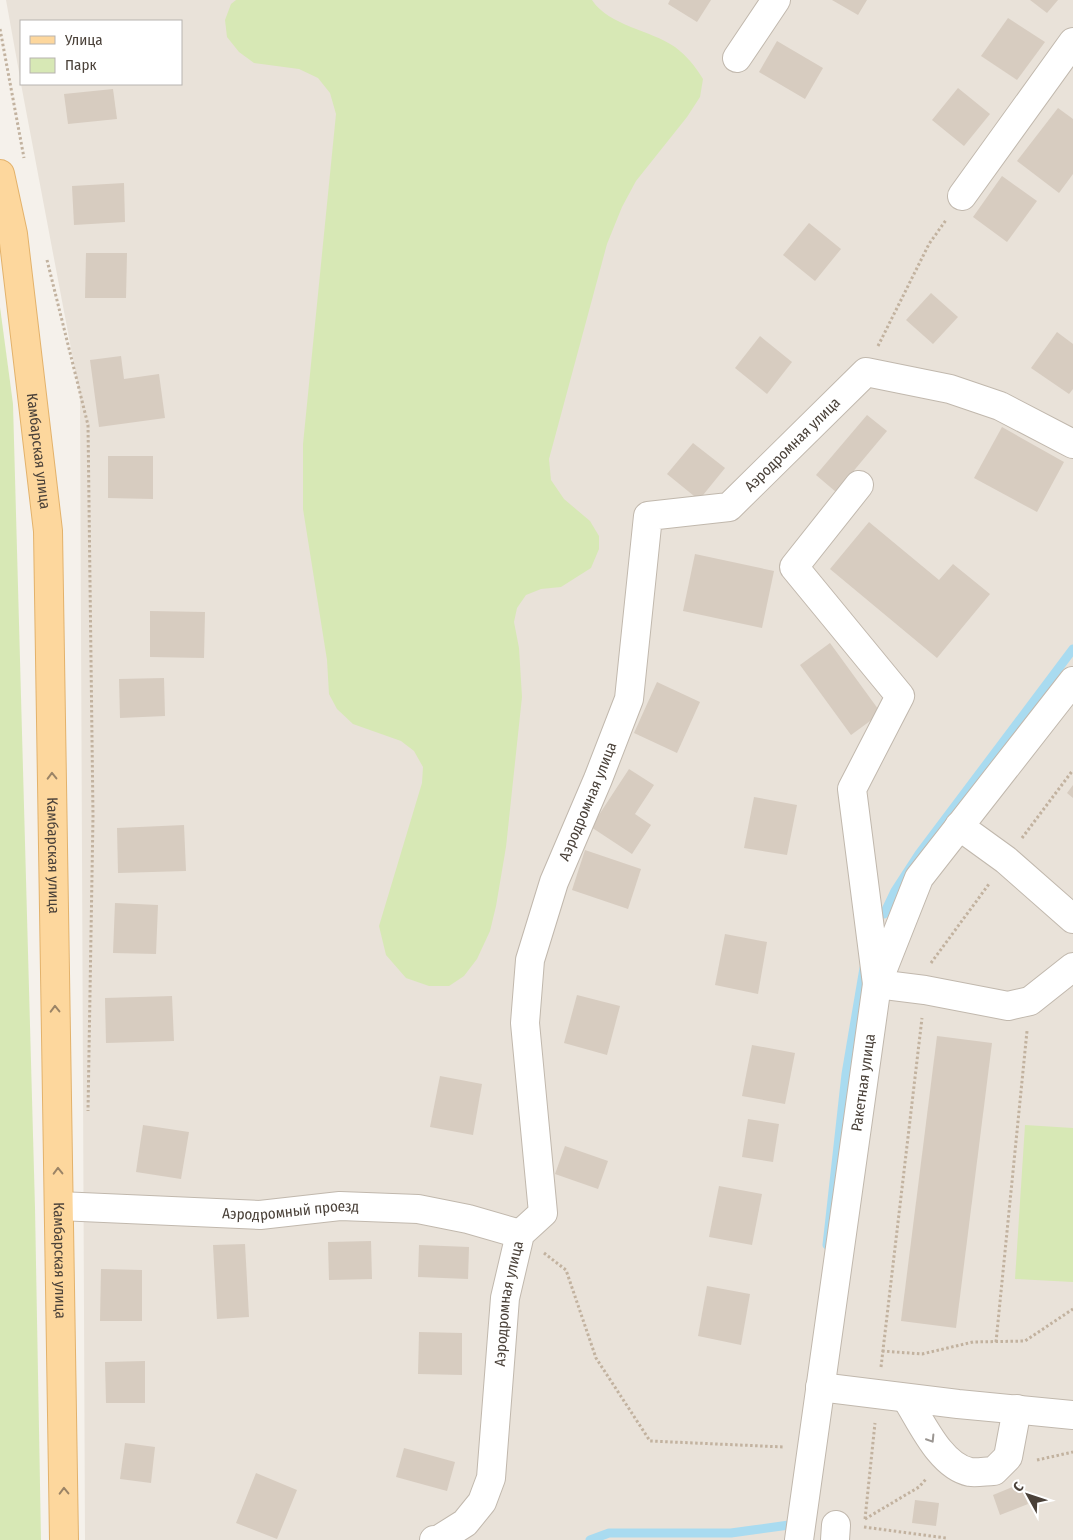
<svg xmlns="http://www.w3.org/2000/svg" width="1073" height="1540" font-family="'Fira Sans Condensed',sans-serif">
	<rect width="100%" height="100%" fill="#f5f1eb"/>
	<polygon fill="#e9e2d9" points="6,0 1073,0 1073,1540 85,1540 80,396 21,84 181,84 181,21 21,21 21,83"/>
	<g fill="#d7e8b5">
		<path d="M236,0h356c17,26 59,30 83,47 12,9 20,19 28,32l-3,18 -13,20 -51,64 -14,26 -15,37 -58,215 2,21 13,19 26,22 9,15v13l-8,19 -30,19 -20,2 -15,6 -9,13 -3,14 5,26 3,49 -16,150 -10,59 -6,25 -13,28 -13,17 -15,10h-20l-23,-8 -20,-23 -7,-29 43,-143 1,-16 -9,-16 -13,-10 -48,-17 -16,-15 -8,-15 -2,-34 -24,-151v-65l33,-330 -6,-21 -12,-15 -19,-9 -45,-6 -15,-11 -12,-15 -2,-17 6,-16z"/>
		<polygon points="0,307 13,404 35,1208 41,1540 0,1540"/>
		<polygon points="1025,1125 1073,1128 1073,1282 1015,1279"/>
	</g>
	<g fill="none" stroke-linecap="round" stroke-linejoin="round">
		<g stroke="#a9dbf0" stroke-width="9">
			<polyline points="884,914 895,891 919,854 1073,649"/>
			<polyline points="827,1245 846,1074 864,968"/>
			<polyline points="590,1540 609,1533 731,1533 789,1525"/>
		</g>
	</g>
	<g fill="#d7ccc0">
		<polygon points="670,0 711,0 697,22 668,4"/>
		<polygon points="832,0 867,0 858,15"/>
		<polygon points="1030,0 1058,0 1047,13"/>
		<polygon points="1008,18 1045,42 1017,80 981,56"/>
		<polygon points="777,41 823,68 805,99 759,72"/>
		<polygon points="958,88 990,114 964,146 932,120"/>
		<polygon points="113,89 117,119 68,124 64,94"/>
		<polygon points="1058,108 1073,119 1073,174 1059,193 1017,161"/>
		<polygon points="1002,176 1037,201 1007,242 973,217"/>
		<polygon points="124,183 125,222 74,225 72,186"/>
		<polygon points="809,223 841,249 815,281 783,255"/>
		<polygon points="86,253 127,253 126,298 85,298"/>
		<polygon points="931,293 958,317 933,344 906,320"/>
		<polygon points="1057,332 1073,344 1073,389 1069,394 1031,368"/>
		<polygon points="760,336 792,362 767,394 735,368"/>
		<polygon points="121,356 124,379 159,374 165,418 99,427 90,360"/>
		<polygon points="867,415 887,431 836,492 816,475"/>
		<polygon points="1002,427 1064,462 1037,512 974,478"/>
		<polygon points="693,443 725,468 699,500 667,474"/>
		<polygon points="108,456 153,456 153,499 108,498"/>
		<polygon points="869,522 939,580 953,564 990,594 937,658 830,569"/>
		<polygon points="695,554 774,571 762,628 683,611"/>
		<polygon points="150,611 205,612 204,658 150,657"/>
		<polygon points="830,643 881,713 851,735 800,665"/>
		<polygon points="164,678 165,716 120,718 119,679"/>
		<polygon points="657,682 700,702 677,753 634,733"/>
		<polygon points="629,769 654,785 635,814 651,825 632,854 591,827"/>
		<polygon points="1073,785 1073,798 1067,793"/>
		<polygon points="754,797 797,805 787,855 744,848"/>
		<polygon points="184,825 186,871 118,873 117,828"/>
		<polygon points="585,850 641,869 628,909 572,890"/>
		<polygon points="115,903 158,905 156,954 113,953"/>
		<polygon points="725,934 767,942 758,994 715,985"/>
		<polygon points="577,995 620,1006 607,1055 564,1043"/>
		<polygon points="172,996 174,1041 106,1043 105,998"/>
		<polygon points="937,1036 992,1043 956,1328 901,1321"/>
		<polygon points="752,1045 795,1053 785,1104 742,1096"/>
		<polygon points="440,1076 482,1084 473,1135 430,1127"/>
		<polygon points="748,1119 779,1124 773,1162 742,1157"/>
		<polygon points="143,1125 189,1132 181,1179 136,1172"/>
		<polygon points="565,1146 608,1161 598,1189 555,1174"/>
		<polygon points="719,1186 762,1194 752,1245 709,1237"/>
		<polygon points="371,1241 372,1279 329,1280 328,1242"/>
		<polygon points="245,1244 249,1317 217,1319 213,1245"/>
		<polygon points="419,1245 469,1247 468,1279 418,1277"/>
		<polygon points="101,1269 142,1270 142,1321 100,1321"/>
		<polygon points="707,1286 750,1294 741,1345 698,1336"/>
		<polygon points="419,1332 462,1333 462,1375 418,1374"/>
		<polygon points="145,1361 145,1403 106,1403 105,1362"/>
		<polygon points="125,1443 155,1447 151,1483 120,1479"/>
		<polygon points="404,1448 455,1462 447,1491 396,1477"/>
		<polygon points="256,1473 297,1490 277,1539 236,1523"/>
		<polygon points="1020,1484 1028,1504 1000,1515 993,1495"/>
		<polygon points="915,1500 939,1503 936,1526 912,1523"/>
	</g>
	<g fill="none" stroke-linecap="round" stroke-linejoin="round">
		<defs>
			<g id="minor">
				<polyline points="737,58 776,0"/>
				<polyline points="962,196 1073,42"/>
				<polyline points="859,485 794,567 900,696 852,789 877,984 925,990 1008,1006 1030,1001 1073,967"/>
				<polyline points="959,826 1006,860 1073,919"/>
				<path id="s1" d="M59,1206l201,9 80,-9 78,3 50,10 52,15"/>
				<polyline points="820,1387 958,1404 1073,1415"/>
				<path d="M906,1398c15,23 34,68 64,74 7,1 17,-1 24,-1l14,-14 9,-48"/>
				<path id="s2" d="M434,1540h4l27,-17 17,-21 9,-24 14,-180 15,-64 23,-21 -18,-190 5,-63 24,-78 44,-103 31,-80 19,-183 81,-9 137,-135 84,17 50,17 73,38"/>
				<path id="s3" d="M799,1540l78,-556 42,-106 154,-197"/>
				<polyline points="835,1540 836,1525"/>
			</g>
			<g id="major">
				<path id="s4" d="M0,174l13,60 35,297 16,1009"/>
			</g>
		</defs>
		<use href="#minor" stroke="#c1b8ad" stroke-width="30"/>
		<use href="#major" stroke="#e3b26b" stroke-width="30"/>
		<g stroke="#c2b29f" stroke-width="3" stroke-dasharray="2.5 2.5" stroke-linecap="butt">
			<polyline points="0,29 24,158"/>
			<polyline points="47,260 88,425 93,816 88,1111"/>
			<polyline points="878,346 929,244 946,220"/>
			<polyline points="1022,838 1073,770"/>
			<polyline points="931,963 989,884"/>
			<polyline points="544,1253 566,1270 596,1358 650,1441 784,1447"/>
			<polyline points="996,1342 1027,1031"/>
			<polyline points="882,1351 922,1354 973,1342 1025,1341 1073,1309"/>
			<polyline points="881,1367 922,1018"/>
			<polyline points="1037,1460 1073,1452"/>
			<polyline points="865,1519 875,1423"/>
			<polyline points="865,1519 919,1487 927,1478"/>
			<polyline points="864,1527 946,1538"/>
		</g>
		<use href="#minor" stroke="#fff" stroke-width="28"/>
		<use href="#major" stroke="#fdd79d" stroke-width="28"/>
	</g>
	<defs><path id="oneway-chevron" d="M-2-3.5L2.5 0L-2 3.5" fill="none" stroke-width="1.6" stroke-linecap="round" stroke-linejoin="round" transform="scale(1.25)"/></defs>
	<g stroke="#9b8466">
		<use href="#oneway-chevron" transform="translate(52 776) rotate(-91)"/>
		<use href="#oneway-chevron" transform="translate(55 1009) rotate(-91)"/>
		<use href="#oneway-chevron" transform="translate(58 1171) rotate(-91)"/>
		<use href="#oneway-chevron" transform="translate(64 1491) rotate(-91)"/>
	</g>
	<use stroke="#9b9692" href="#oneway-chevron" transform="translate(931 1439) rotate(58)"/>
	<g text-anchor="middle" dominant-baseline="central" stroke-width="4" stroke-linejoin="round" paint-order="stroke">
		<g font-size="15" fill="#4a4139" stroke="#fff">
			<text stroke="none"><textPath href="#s2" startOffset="1254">Аэродромная улица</textPath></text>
			<text stroke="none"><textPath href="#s4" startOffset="280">Камбарская улица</textPath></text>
			<text stroke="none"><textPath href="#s2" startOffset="789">Аэродромная улица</textPath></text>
			<text stroke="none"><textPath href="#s4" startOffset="685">Камбарская улица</textPath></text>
			<text stroke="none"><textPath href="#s3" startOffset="462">Ракетная улица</textPath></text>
			<text stroke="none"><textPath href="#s1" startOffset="232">Аэродромный проезд</textPath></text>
			<text stroke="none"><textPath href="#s4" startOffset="1090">Камбарская улица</textPath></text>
			<text stroke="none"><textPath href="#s2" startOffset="264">Аэродромная улица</textPath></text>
		</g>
	</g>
	<rect x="20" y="20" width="162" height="65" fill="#ffffff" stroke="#b7b3b0"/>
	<rect x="30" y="36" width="25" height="8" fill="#fdd79d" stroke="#b7b3b0"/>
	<text x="65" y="45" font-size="15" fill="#4a4139">Улица</text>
	<rect x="30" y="58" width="25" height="15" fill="#d7e8b5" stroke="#b7b3b0"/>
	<text x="65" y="70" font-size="15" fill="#4a4139">Парк</text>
	<g transform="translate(1028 1495) rotate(310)" stroke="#ffffff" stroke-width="4" paint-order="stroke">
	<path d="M0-4L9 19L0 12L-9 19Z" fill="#4a4139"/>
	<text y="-8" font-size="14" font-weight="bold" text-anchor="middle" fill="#4a4139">С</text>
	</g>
</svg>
